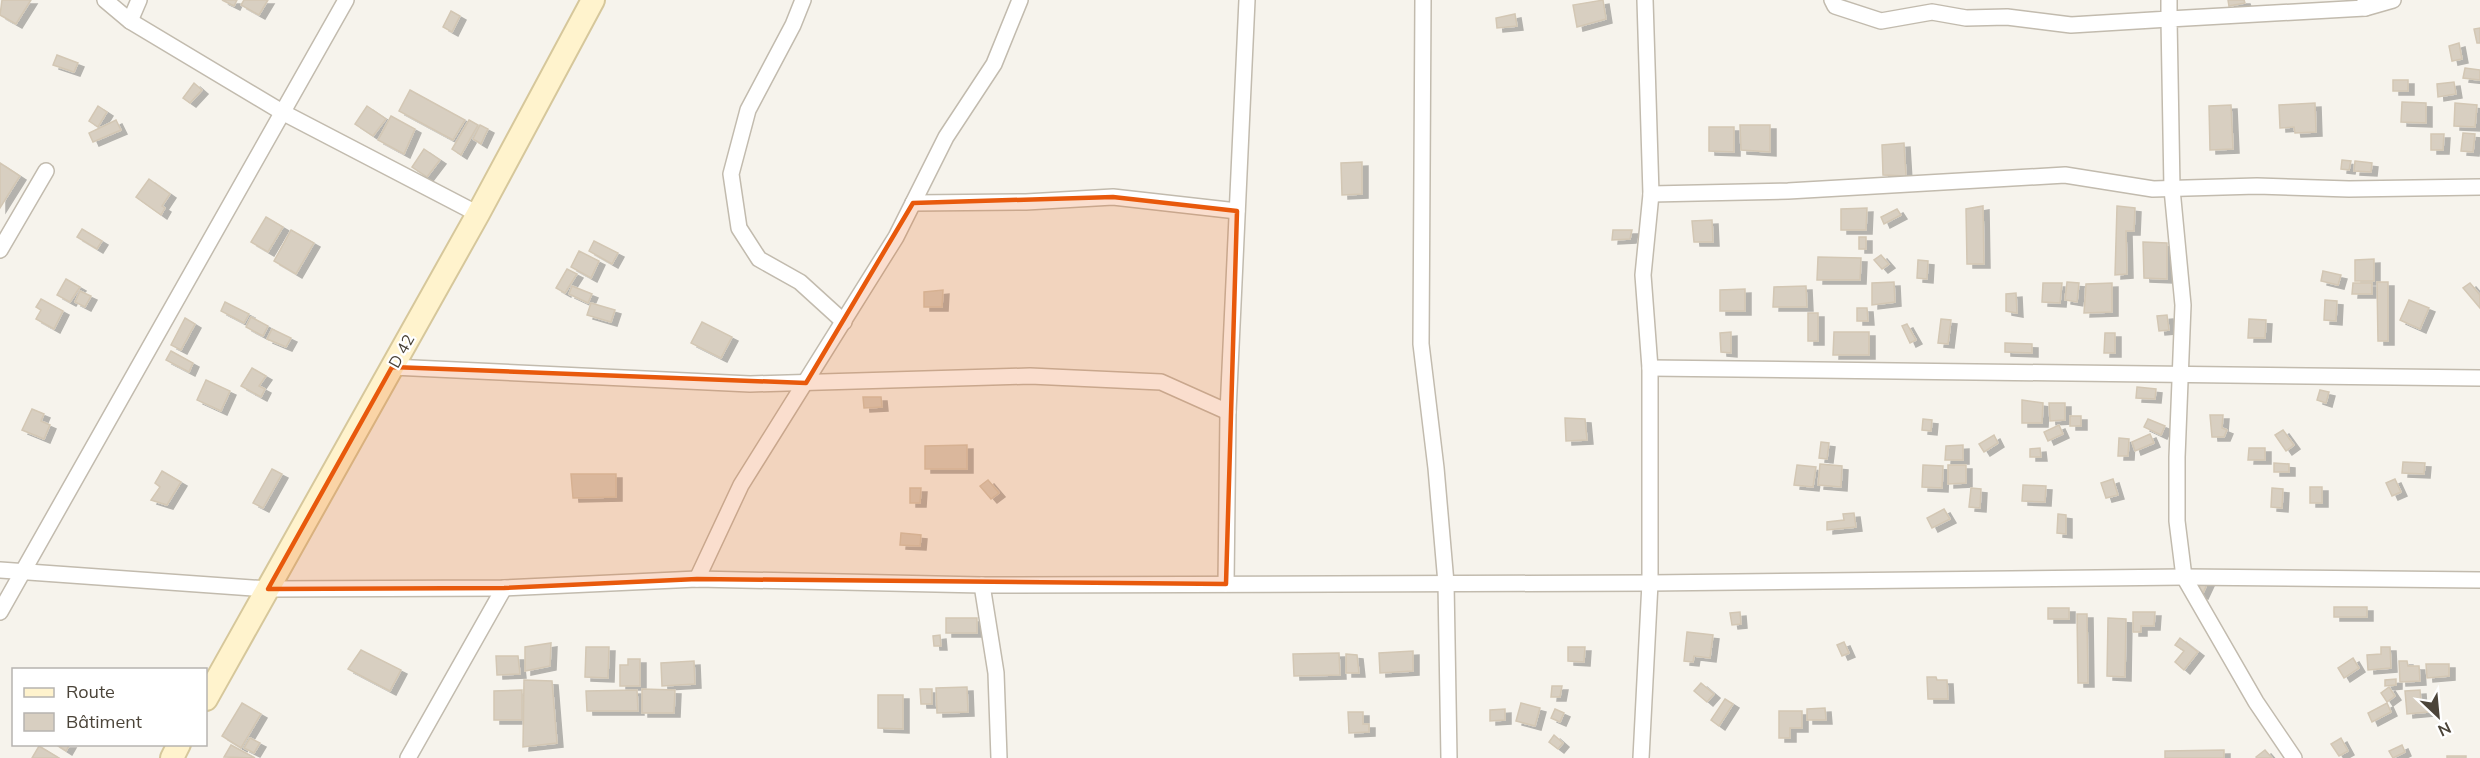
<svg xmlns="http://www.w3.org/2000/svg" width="2480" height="758" font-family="Mulish,sans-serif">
	<defs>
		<filter id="shadow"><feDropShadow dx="6" dy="4" stdDeviation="0" flood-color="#0004"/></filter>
	</defs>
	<rect width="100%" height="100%" fill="#f6f3ec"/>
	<g fill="#d8cfc1" stroke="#d3c7b4" stroke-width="1.5" filter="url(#shadow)">
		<polygon points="2,0 31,0 16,24 0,15"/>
		<polygon points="222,0 237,0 234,6"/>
		<polygon points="244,0 268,0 259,15 241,5"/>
		<polygon points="1603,0 1606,19 1577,27 1573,5"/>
		<polygon points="2228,0 2244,0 2245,3 2229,6"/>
		<polygon points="451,11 460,16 452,32 443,27"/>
		<polygon points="1515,14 1517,26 1497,28 1496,18"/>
		<polygon points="2480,28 2480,43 2477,43 2474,29"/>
		<polygon points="2459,43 2462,59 2452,61 2449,46"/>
		<polygon points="57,55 78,63 74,72 53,65"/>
		<polygon points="2465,68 2480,70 2480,80 2463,78"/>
		<rect x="2393" y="80" width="15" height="11"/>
		<polygon points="2454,82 2456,94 2438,97 2437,84"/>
		<polygon points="194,83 202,90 190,103 183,98"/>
		<polygon points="410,90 465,120 453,140 399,111"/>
		<polygon points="2402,102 2426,103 2426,123 2401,122"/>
		<polygon points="2315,103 2316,132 2295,133 2294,127 2280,128 2279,105"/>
		<polygon points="2455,103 2477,105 2475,127 2454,126"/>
		<polygon points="2231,105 2233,149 2210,150 2209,106"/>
		<polygon points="98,106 107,112 98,127 89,121"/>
		<polygon points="367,106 386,119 373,136 355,124"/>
		<polygon points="391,116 415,129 404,154 378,140"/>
		<polygon points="116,120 121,130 93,142 89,133"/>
		<polygon points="469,120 478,125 461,155 452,149"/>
		<polygon points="480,125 488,129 481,144 473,139"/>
		<polygon points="1740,125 1770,125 1770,152 1741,150"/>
		<polygon points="1709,127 1734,127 1734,152 1709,151"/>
		<polygon points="2463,133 2475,134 2473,152 2461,151"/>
		<polygon points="2431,134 2444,134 2443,150 2431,150"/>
		<polygon points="1904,143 1906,176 1883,175 1882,145"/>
		<polygon points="424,149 440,160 427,177 412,167"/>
		<polygon points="2342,160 2351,161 2349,170 2341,169"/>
		<polygon points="2355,161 2372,163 2371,172 2354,171"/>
		<polygon points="1362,162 1362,194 1342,195 1341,163"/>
		<polygon points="0,163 20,176 0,208"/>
		<polygon points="149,179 170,194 162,206 165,208 161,215 136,197"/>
		<polygon points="1983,206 1984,264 1967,264 1966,209"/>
		<polygon points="2117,206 2135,208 2134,231 2126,231 2127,274 2115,275"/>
		<polygon points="1867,208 1866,230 1841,230 1841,209"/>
		<polygon points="1897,209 1901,215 1884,224 1881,217"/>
		<polygon points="266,217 283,227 268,252 251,242"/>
		<polygon points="1712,220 1713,242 1694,242 1692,221"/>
		<polygon points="82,229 102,241 97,249 77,237"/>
		<polygon points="291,230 314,243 296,274 274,261"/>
		<polygon points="1613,230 1632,230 1630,239 1612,240"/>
		<rect x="1859" y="237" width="7" height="12"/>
		<polygon points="594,241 618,253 612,264 589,251"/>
		<polygon points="2143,242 2167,243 2167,279 2144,278"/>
		<polygon points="579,251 599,261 591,278 571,267"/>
		<polygon points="1881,255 1889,264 1882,269 1874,260"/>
		<polygon points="1818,257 1861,258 1860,280 1817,280"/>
		<polygon points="2374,259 2374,281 2355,281 2355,260"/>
		<polygon points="1918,260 1928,261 1927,279 1917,278"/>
		<polygon points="567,269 577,274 565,293 556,288"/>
		<polygon points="2323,271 2341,275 2338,285 2321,281"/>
		<polygon points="66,279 80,287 70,302 57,295"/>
		<polygon points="1894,282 1895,302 1872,305 1872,283"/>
		<polygon points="2067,282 2079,283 2077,302 2065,300"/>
		<polygon points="2377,282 2388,282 2388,341 2378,341"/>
		<polygon points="2043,283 2062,283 2060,303 2042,302"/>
		<polygon points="2112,283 2112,312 2084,313 2086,284"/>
		<polygon points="2353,283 2372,283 2372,294 2352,294"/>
		<polygon points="2470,283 2480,295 2480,308 2463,288"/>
		<polygon points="572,286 592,294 588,303 569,294"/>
		<polygon points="1806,286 1807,307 1773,307 1774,287"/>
		<polygon points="1745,289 1745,311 1720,311 1720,290"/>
		<polygon points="943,290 942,307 924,307 924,292"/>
		<polygon points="80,291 91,296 85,307 75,302"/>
		<polygon points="2016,293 2017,313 2006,311 2006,294"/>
		<polygon points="41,299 63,311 54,329 36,319 41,310 36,307"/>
		<polygon points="2325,300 2337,301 2336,321 2324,320"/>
		<polygon points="2409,300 2429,308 2420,329 2400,320"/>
		<polygon points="225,302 249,314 244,323 221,311"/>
		<polygon points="591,303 615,310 611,322 587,315"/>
		<polygon points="1857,308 1867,308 1868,321 1857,321"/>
		<rect x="1808" y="313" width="10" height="28"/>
		<polygon points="2167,315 2169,330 2159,331 2157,316"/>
		<polygon points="251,317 268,326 263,336 246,327"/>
		<polygon points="185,318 195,324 181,350 171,345"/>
		<polygon points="1941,319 1951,320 1948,344 1938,343"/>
		<polygon points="2249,319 2266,320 2265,338 2248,338"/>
		<polygon points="702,322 732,337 721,358 691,343"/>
		<polygon points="1907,324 1916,340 1910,343 1902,326"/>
		<polygon points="272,329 291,338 286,347 267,339"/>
		<polygon points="1731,332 1731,353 1721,352 1720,333"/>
		<polygon points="1834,332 1869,332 1869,355 1833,355"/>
		<polygon points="2105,333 2115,333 2115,353 2104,353"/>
		<polygon points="2005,343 2032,344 2032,353 2005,352"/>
		<polygon points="171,351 193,363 189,372 166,360"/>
		<polygon points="252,368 266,376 259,386 265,389 261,397 241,386"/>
		<polygon points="206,380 230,391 221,411 197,400"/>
		<polygon points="2137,387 2156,389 2155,399 2136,398"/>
		<polygon points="2320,390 2329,392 2326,403 2317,400"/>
		<polygon points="863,397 881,397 882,407 864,408"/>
		<polygon points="2022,400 2043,403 2042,423 2022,423"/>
		<polygon points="2049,403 2065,403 2065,420 2050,421"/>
		<polygon points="32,409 44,414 41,421 50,425 44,439 22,430"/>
		<polygon points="2210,415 2223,415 2222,428 2227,430 2224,437 2212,437"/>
		<rect x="2070" y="416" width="11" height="10"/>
		<polygon points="1565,418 1585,419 1587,440 1566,441"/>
		<polygon points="1923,419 1932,420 1931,431 1922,430"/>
		<polygon points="2148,419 2165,426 2161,435 2144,427"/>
		<polygon points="2059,425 2063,434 2048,441 2044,432"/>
		<polygon points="2283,430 2294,445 2286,451 2275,435"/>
		<polygon points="2150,434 2154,443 2135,451 2132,442"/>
		<polygon points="1994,435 1998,443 1984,452 1979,444"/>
		<polygon points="2119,438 2129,439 2128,456 2118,456"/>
		<polygon points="1821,442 1829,443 1827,459 1819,458"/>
		<polygon points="967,445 967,469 925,469 925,446"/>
		<polygon points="1963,445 1963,460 1945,460 1946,446"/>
		<polygon points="2040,448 2041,457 2030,457 2030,449"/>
		<polygon points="2249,448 2265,448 2265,460 2248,460"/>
		<polygon points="2403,462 2425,463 2424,474 2402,473"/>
		<polygon points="2274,463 2289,464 2289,472 2274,472"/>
		<polygon points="1820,464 1842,466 1841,487 1818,485"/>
		<polygon points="1797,465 1816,467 1813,487 1794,485"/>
		<polygon points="1923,465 1943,466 1942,488 1922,487"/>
		<polygon points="1948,465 1966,465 1966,483 1948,484"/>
		<polygon points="272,469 282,474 263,508 253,503"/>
		<polygon points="162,471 181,482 167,505 151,500 160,487 155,483"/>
		<polygon points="571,474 616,474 616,497 573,498"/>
		<polygon points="2113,479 2118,495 2106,498 2101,483"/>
		<polygon points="2395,479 2401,492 2392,496 2386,483"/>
		<polygon points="988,480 999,493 991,499 980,486"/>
		<polygon points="2023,485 2046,486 2045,502 2022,501"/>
		<rect x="2310" y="487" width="12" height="16"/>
		<polygon points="910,488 921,488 920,503 910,503"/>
		<polygon points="1971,488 1981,489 1980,508 1969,507"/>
		<polygon points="2272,488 2283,489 2282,508 2271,507"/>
		<polygon points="1944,509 1950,519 1932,528 1927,518"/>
		<polygon points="1854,513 1856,527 1827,530 1827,522 1844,520 1843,514"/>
		<polygon points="2058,514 2066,515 2066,534 2057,533"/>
		<polygon points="901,533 921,535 920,546 900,545"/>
		<polygon points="2202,575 2210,578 2202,595 2195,592"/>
		<rect x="2334" y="607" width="33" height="10"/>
		<rect x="2048" y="608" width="21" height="11"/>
		<polygon points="1740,612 1741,624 1732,625 1730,613"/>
		<polygon points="2133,612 2155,612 2154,626 2141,626 2141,632 2133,632"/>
		<polygon points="2077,614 2087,614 2088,683 2078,683"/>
		<rect x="946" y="618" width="31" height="15"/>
		<polygon points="2108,618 2126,619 2125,677 2107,676"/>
		<polygon points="1687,632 1713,635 1710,658 1694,656 1693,662 1684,661"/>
		<polygon points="940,635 941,646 934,646 933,636"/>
		<polygon points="2180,638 2198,652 2184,670 2175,662 2184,651 2175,645"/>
		<polygon points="1844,642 1849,653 1842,656 1837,645"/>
		<polygon points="551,643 550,666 525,671 525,647"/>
		<polygon points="586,647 609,647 608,678 585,677"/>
		<polygon points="1568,647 1585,647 1584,662 1568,661"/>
		<polygon points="2381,647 2390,647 2391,668 2368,670 2367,655 2381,654"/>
		<polygon points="361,650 401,670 390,691 348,669"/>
		<polygon points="1413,651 1413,671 1380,673 1379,653"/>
		<polygon points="1339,653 1340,675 1294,676 1293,654"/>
		<polygon points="1346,654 1357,655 1359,673 1346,673"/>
		<polygon points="496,656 518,656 520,674 497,675"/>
		<polygon points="2353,658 2359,668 2344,678 2338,668"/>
		<polygon points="628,659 640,659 640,686 620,686 620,665 628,665"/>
		<polygon points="694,661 695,684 662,686 661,663"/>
		<polygon points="2399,661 2407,661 2408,666 2419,666 2420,681 2400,682"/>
		<polygon points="2426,664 2449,664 2449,676 2427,678"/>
		<polygon points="1927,677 1936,677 1937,680 1947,680 1948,699 1928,699"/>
		<polygon points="2396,679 2396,685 2385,686 2385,680"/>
		<polygon points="524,680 552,681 557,743 523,747"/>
		<polygon points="1701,683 1714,694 1707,702 1694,691"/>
		<polygon points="1552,686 1562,686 1560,697 1551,697"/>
		<polygon points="967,687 968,712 937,713 936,688"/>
		<polygon points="2389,687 2395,696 2387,702 2381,693"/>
		<polygon points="642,689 675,690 674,713 642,713"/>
		<polygon points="920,689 932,689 932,704 921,704"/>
		<polygon points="522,690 522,720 494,720 494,691"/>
		<polygon points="637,690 638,711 587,711 586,691"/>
		<polygon points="2420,690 2421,704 2427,703 2428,712 2407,714 2405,691"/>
		<polygon points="878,695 903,695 903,729 878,728"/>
		<polygon points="1725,699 1733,704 1719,726 1711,720"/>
		<polygon points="242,703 261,714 241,748 222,736"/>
		<polygon points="1521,703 1540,708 1535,726 1516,721"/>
		<polygon points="2387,703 2391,712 2372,722 2368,713"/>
		<polygon points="1825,708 1826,720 1807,720 1807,709"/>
		<polygon points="1505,709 1505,720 1490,721 1490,710"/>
		<polygon points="1555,709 1564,713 1560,722 1551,718"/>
		<polygon points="1779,711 1802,711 1802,728 1790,728 1790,738 1779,738"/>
		<polygon points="1348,712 1363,712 1363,724 1369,724 1369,732 1349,733"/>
		<polygon points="1554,735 1563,743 1558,749 1549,742"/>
		<polygon points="250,738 260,743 254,753 244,748"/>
		<polygon points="2341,738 2348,751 2339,756 2331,744"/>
		<polygon points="55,744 70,744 66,751"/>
		<polygon points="231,745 255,758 224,757"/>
		<polygon points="2402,745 2405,752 2393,758 2389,751"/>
		<polygon points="39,746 59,758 32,758"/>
		<polygon points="2224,750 2224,758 2165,758 2165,751"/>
		<polygon points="2265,750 2272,758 2257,758 2256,757"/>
		<rect x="2447" y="756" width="19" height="2"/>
	</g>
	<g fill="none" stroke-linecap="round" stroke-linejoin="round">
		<defs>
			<g id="street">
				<polyline points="105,0 130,21 282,112 478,214"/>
				<polyline points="803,0 793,25 748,110 731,174 739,228 759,259 800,282 844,322"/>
				<polyline points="1423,0 1421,344 1436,468 1446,583 1449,758"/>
				<polyline points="1832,0 1835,6 1881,21 1932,12 1966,18 2007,17 2071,25 2169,19 2169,0"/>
				<polyline points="2365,8 2393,0"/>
				<polyline points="130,21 139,0"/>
				<polyline points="1651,194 1788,191 2065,175 2153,189 2257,186 2349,189 2480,187"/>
				<polyline points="913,203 1026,202 1113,197 1237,211"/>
				<polyline points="0,250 46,171"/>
				<polyline points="392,367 750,384 1030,376 1161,382 1228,412"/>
				<polyline points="1650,368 2480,378"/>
				<polyline points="0,570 268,589 504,588 697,579 982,585 1650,583 2184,577 2480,580"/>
				<polyline points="697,579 741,485 896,237 946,137 994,64 1020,0"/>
				<polyline points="1226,584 1228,412 1247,0"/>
				<polyline points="982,585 996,673 999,758"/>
				<polyline points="0,612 346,0"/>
				<polyline points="408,758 504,588"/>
				<polyline points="1641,758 1650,583 1650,368 1643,275 1651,194 1645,0"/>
				<polyline points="2294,758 2256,702 2184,577 2177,521 2177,457 2183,305 2172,189 2169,19 2365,8 2365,0"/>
			</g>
			<g id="secondary">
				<polyline points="206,699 478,214 593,0"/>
				<polyline points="172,758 179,744"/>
			</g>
		</defs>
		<use href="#street" stroke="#c2bbae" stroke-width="18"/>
		<use href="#secondary" stroke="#d6c79b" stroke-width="26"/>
		<use href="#street" stroke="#fff" stroke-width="15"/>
		<use href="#secondary" stroke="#fff3cd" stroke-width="22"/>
	</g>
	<path fill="#e8590c" fill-opacity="0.2" stroke="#e8590c" stroke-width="4.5" stroke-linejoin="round" d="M1113,197l124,14 -11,373 -529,-5 -193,9 -236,1 124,-222 414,16 107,-180z"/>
	<g text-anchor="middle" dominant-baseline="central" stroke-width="4.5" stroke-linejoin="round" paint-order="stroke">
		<g font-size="16" fill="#4b4439" stroke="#fff">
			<text transform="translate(401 351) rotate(-61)">D 42</text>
		</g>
	</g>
	<rect x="12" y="668" width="195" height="78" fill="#ffffff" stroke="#b7b4b0" stroke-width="1.5"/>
	<rect x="24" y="688" width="30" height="9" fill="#fff3cd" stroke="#b7b4b0" stroke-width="1.5"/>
	<text x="66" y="698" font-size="18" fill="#4b4439">Route</text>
	<rect x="24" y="713" width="30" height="18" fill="#d8cfc1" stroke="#b7b4b0" stroke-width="1.5"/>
	<text x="66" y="728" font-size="18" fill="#4b4439">Bâtiment</text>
	<g transform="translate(2438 716) rotate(154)" stroke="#ffffff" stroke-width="4.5" paint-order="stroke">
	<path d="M0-4.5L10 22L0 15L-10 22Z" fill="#4b4439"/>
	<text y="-9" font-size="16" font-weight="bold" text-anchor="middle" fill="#4b4439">N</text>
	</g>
</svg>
